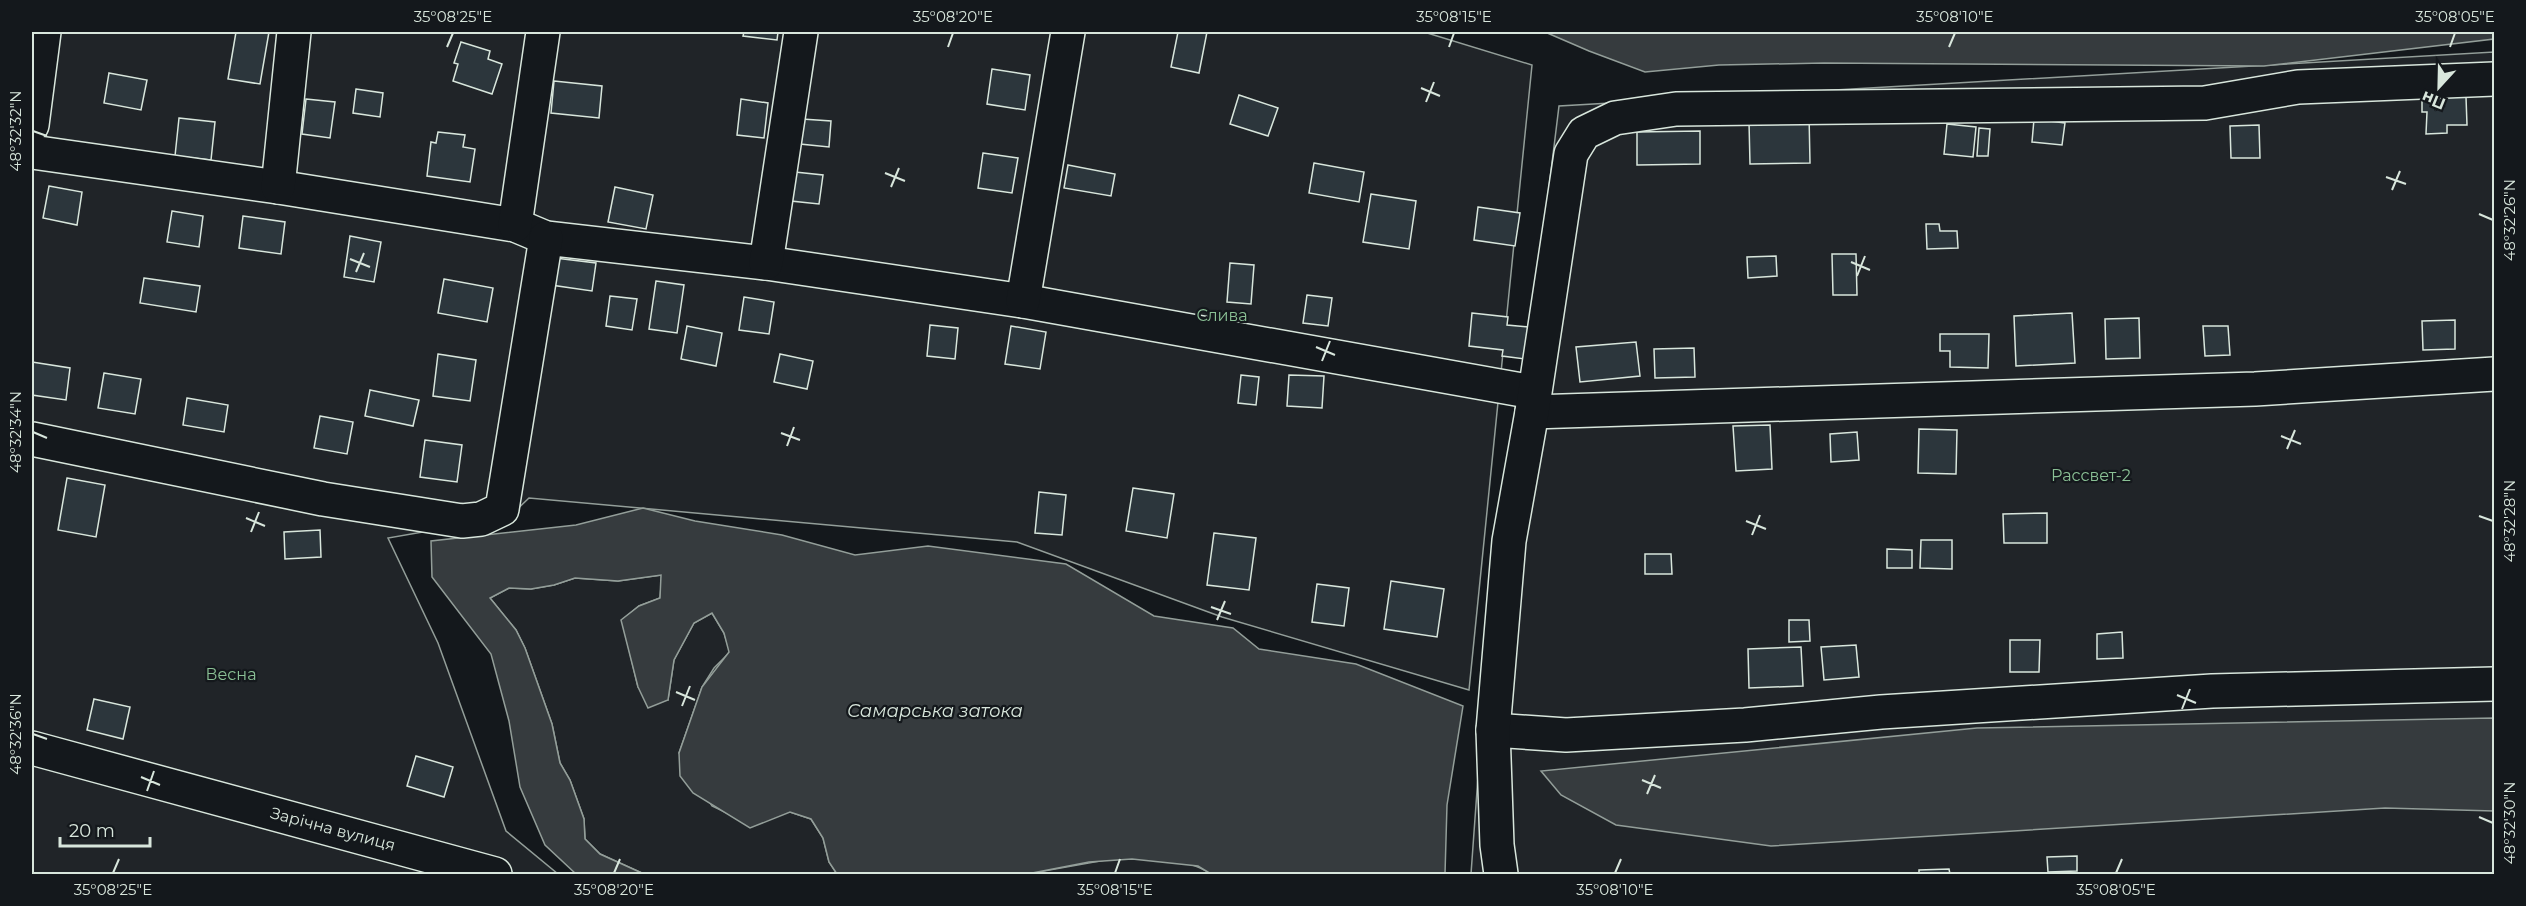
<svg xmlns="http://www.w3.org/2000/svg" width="2526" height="906" font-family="Montserrat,sans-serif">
	<rect width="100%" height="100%" fill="#14181c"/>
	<g fill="#202428" stroke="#939e99" stroke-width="1.5">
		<polygon points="32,32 1424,32 1532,65 1469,690 1222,617 1017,542 529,498 509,517 388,538 438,643 506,831 558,874 32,874"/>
		<polygon points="2494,52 2494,874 1471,874 1480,749 1559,106"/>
		<polygon points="662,575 660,598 639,606 622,620 638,687 668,700 674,660 694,623 712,613 724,633 730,652 714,668 702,687 679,753 712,806 731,815 790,812 811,819 823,838 829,862 837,874 644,874 600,854 585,839 584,819 570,780 560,763 552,724 525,648 516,630 490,598 509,588 531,589 554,585 575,578 618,581"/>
		<path d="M1111,859c31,-1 74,-3 100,15h-184z"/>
	</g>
	<g fill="#363b3e" stroke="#939e99" stroke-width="1.5">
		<polygon points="1545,32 2494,32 2494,39 2264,66 1824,63 1719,65 1645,72 1589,51"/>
		<polygon points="643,508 695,521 782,535 855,555 928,546 1066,564 1154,616 1233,628 1259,649 1356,664 1463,706 1447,805 1445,874 1211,874 1198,866 1132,859 1089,862 1027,874 837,874 829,862 823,838 811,819 790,812 750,828 693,793 680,776 679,753 702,687 729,652 724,633 712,613 694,623 674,660 668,700 648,708 638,687 621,620 639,606 660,598 661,575 618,581 575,578 554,585 531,589 509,588 490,598 516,630 525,648 552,724 560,763 570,780 584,819 585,839 600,854 644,874 576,874 545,845 520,787 509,721 491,654 432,577 431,541 576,525"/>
		<polygon points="2494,718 2494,811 2385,808 1771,846 1616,825 1561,795 1541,771 1977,728"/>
	</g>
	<g fill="#2c363c" stroke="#d8e6dc" stroke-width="1.5">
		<polygon points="236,32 269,32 260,84 228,79"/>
		<polygon points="744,32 778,32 777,40 743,36"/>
		<polygon points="1178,32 1207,32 1199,73 1171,67"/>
		<polygon points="461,42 490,51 488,59 502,64 492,94 453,81 458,64 454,63"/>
		<polygon points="992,69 1030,75 1025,110 987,104"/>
		<polygon points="109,73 147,80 141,110 104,103"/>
		<polygon points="554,81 602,86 599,118 551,113"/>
		<polygon points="356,89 383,93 380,117 353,113"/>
		<polygon points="1239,95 1278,108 1268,136 1230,124"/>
		<polygon points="2466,97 2467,125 2447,125 2447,133 2426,134 2427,112 2422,112 2422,98"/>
		<polygon points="306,99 335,102 330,138 302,134"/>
		<polygon points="741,99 768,103 764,138 737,135"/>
		<polygon points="1809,114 1810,163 1750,164 1749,122"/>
		<polygon points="179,118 215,122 211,160 175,156"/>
		<polygon points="802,119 831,121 829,147 800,144"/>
		<polygon points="2034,119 2065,123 2062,145 2032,142"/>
		<polygon points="1947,124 1976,127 1973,157 1944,154"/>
		<polygon points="2259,125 2260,158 2231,158 2230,126"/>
		<polygon points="1979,128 1990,129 1988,156 1977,156"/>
		<polygon points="1700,131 1700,164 1637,165 1637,132"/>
		<polygon points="438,132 465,135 463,147 475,149 470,182 427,176 431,142 436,143"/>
		<polygon points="983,153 1018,158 1012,193 978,188"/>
		<polygon points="1314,163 1364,172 1359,202 1309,193"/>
		<polygon points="1068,165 1115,174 1111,196 1064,188"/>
		<polygon points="795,172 823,175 819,204 791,201"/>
		<polygon points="49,186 82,192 77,225 43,218"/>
		<polygon points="615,187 653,195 646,229 608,222"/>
		<polygon points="1371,194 1416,201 1409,249 1363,242"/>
		<polygon points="1478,207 1520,213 1515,246 1474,240"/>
		<polygon points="172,211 203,216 199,247 167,242"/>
		<polygon points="243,216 285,222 281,254 239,248"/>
		<polygon points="1926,224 1939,224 1940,231 1957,231 1958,248 1927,249"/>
		<polygon points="350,236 381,242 374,282 344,277"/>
		<polygon points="1832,254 1856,254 1857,295 1833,295"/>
		<polygon points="1776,256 1777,276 1748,278 1747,257"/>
		<polygon points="555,258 596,263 592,291 551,285"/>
		<polygon points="1230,263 1254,265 1251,304 1227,302"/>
		<polygon points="144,278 200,286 196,312 140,303"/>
		<polygon points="444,279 493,288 487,322 438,313"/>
		<polygon points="656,281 684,285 677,333 649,329"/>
		<polygon points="1307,295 1332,298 1328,326 1303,323"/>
		<polygon points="610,296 637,299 632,330 606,326"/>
		<polygon points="744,297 774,302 769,334 739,330"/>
		<polygon points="1472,313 1508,317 1507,325 1528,327 1525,359 1502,356 1503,350 1469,346"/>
		<polygon points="2072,313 2075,363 2016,366 2014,316"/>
		<polygon points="2139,318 2140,358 2106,359 2105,319"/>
		<polygon points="2455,320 2455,349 2423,350 2422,321"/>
		<polygon points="930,325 958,328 955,359 927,356"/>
		<polygon points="687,326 722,333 716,366 681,359"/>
		<polygon points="1011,326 1046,332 1040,369 1005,364"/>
		<polygon points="2203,326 2228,326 2230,355 2205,356"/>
		<polygon points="1940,334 1989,334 1988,368 1950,367 1950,351 1940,351"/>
		<polygon points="1636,342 1640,376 1580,382 1576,347"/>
		<polygon points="1694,348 1695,377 1655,378 1654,349"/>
		<polygon points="438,354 476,360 470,401 433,396"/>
		<polygon points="780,354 813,361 807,389 774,382"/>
		<polygon points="32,362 70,368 66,400 32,395"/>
		<polygon points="104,373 141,379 135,414 98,408"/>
		<polygon points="1241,375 1259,377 1256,405 1238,403"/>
		<polygon points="1289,375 1324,376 1322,408 1287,406"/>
		<polygon points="370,390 419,400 413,426 365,416"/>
		<polygon points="187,398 228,405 224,432 183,425"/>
		<polygon points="320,416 353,422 347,454 314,448"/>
		<polygon points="1770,425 1772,469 1736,471 1733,426"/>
		<polygon points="1919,429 1957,430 1956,474 1918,473"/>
		<polygon points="1857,432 1859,460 1831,462 1830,434"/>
		<polygon points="425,440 462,445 457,482 420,477"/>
		<polygon points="67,478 105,485 96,537 58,530"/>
		<polygon points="1133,488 1174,494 1167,538 1126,531"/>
		<polygon points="1039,492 1066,495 1062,535 1035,533"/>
		<polygon points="2047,513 2047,543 2004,543 2003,514"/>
		<polygon points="320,530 321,557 285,559 284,532"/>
		<polygon points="1214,533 1256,538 1249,590 1207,585"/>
		<polygon points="1921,540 1952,540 1952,569 1920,568"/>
		<polygon points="1887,549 1912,550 1912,568 1887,568"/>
		<polygon points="1645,554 1671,554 1672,574 1645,574"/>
		<polygon points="1391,581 1444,589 1437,637 1384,629"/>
		<polygon points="1317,584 1349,588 1344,626 1312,622"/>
		<polygon points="1789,620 1809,620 1810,641 1789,642"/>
		<polygon points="2122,632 2123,658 2097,659 2097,634"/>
		<polygon points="2010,640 2040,640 2039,672 2010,672"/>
		<polygon points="1856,645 1859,677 1824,680 1821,647"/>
		<polygon points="1801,647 1803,686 1749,688 1748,649"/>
		<polygon points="94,699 130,707 123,739 87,730"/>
		<polygon points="416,756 453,767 444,797 407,786"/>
		<polygon points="2077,856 2077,871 2048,872 2047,857"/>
		<polygon points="1949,869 1950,874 1919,874 1919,870"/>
	</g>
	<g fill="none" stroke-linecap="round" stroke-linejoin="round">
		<defs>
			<g id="minor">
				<polyline points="32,125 44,32"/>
				<polyline points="32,152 278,187 515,225 546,238 766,263 1023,301 1533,392"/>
				<polyline points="278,187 294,32"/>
				<polyline points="515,225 543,32"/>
				<polyline points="766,263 801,32"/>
				<polyline points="1023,301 1068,32"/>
				<polyline points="1532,412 2255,389 2494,374"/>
				<polyline points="32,439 323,499 462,521 481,519 502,509 546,238"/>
				<polyline points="1493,730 1566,735 1745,725 1881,712 2212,691 2494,684"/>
				<polyline points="32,748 495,874"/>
				<polyline points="1501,874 1497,845 1493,730 1509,541 1532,412 1571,154 1584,133 1615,118 1676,109 2205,103 2298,87 2494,79"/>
			</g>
		</defs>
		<use href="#minor" stroke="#d8e6dc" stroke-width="36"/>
		<use href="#minor" stroke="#14181c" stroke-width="33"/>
	</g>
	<path fill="none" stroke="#d8e6dc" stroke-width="2" d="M447,47l6,-14M948,47l5,-14M1449,47l5,-14M1949,47l6,-14M2450,47l5,-14M1421,88l19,8M1426,102l8,-20M33,131l14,5M885,173l20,8M2386,177l20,7M891,187l8,-19M2392,190l8,-19M2479,214l14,6M350,259l20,8M1851,262l19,8M356,272l8,-19M1857,276l8,-20M1316,347l19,8M1322,361l8,-20M33,432l14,6M781,433l19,7M2281,436l20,8M787,446l7,-19M2287,449l8,-19M2479,516l14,5M246,518l19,8M1746,521l20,8M251,532l8,-20M1752,535l8,-20M1211,607l20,7M1217,620l8,-19M676,692l19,8M2177,695l19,8M682,706l8,-20M2182,709l8,-20M33,734l14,5M141,777l19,8M1642,780l19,8M147,791l7,-20M1647,794l8,-19M2479,817l14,6M113,873l6,-14M614,873l6,-14M1115,873l5,-14M1615,873l6,-14M2116,873l6,-14"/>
	<g text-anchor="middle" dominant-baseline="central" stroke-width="4.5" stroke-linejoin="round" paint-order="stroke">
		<g font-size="16" fill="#8ac095" stroke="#14181c">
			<text x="1222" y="315">Слива</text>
			<text x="2091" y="475">Рассвет-2</text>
			<text x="231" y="674">Весна</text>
		</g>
		<g font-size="16" fill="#d8e6dc" stroke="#14181c">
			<text transform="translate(333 829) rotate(15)">Зарічна вулиця</text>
		</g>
		<g font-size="18" font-style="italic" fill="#d8e6dc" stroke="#14181c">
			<text x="935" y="711">Самарська затока</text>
		</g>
	</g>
	<rect width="2526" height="906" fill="none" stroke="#14181c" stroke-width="66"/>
	<g transform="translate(2439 87) rotate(202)" stroke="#14181c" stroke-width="4.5" paint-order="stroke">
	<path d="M0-4.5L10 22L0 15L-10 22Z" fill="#d8e6dc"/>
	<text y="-9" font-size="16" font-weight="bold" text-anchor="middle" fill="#d8e6dc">Пн</text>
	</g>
	<path d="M60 837v9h90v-9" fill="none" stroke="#d8e6dc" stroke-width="3"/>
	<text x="69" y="837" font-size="18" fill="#d8e6dc" stroke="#14181c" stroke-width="4.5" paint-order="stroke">20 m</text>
	<rect x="33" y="33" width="2460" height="840" fill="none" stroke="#d8e6dc" stroke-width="2"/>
	<g font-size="15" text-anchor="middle" fill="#d8e6dc">
		<text x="453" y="22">35°08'25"E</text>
		<text x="953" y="22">35°08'20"E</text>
		<text x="1454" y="22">35°08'15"E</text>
		<text x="1955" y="22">35°08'10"E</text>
		<text x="2455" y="22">35°08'05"E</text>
		<text transform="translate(16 131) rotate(-90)" y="5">48°32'32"N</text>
		<text transform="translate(2510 220) rotate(-90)" y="5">48°32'26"N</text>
		<text transform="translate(16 432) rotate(-90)" y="5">48°32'34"N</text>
		<text transform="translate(2510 521) rotate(-90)" y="5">48°32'28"N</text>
		<text transform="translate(16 734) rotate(-90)" y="5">48°32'36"N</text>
		<text transform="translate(2510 823) rotate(-90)" y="5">48°32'30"N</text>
		<text x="113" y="895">35°08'25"E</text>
		<text x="614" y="895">35°08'20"E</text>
		<text x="1115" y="895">35°08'15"E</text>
		<text x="1615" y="895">35°08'10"E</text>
		<text x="2116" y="895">35°08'05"E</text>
	</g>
</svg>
